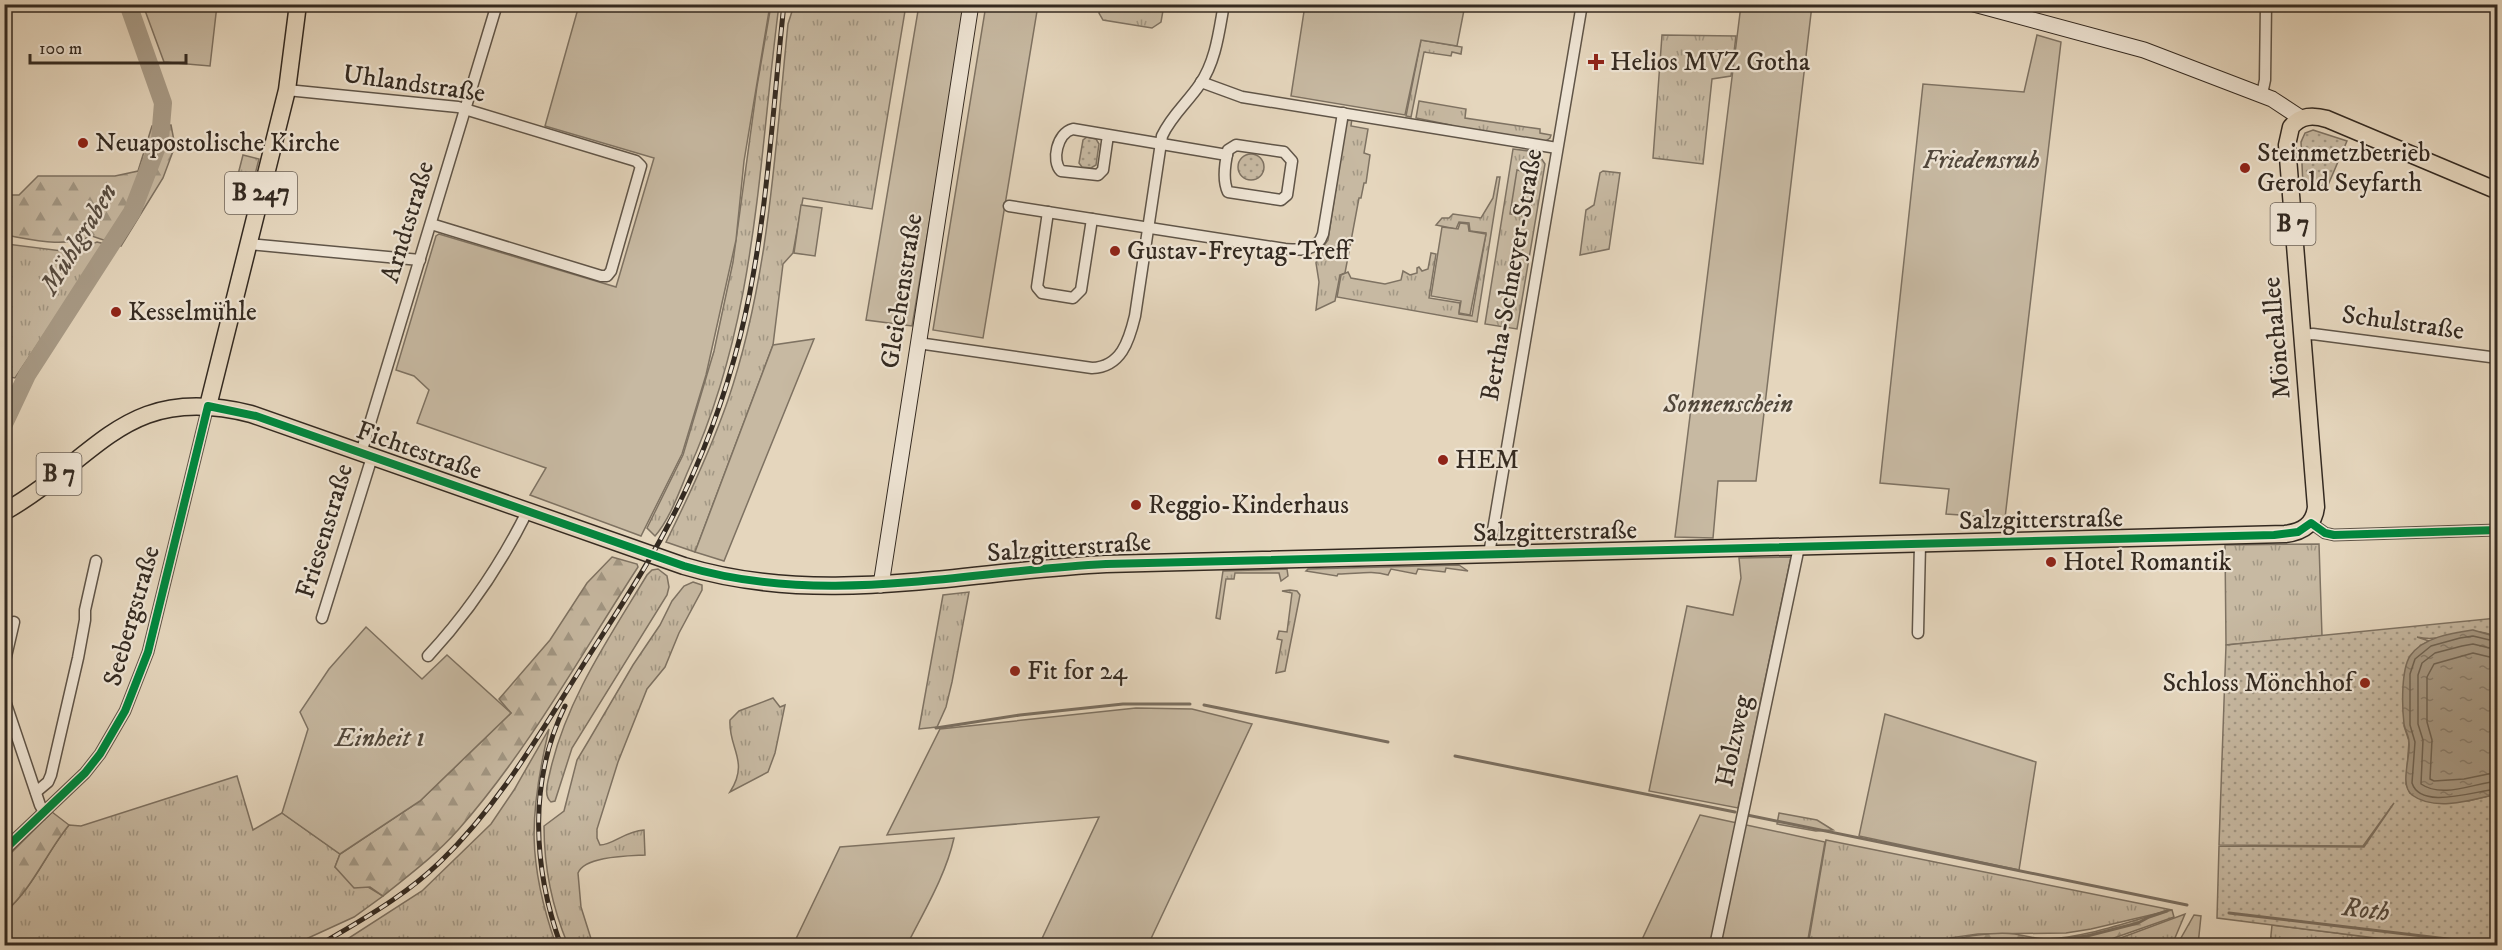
<svg xmlns="http://www.w3.org/2000/svg" width="2502" height="950" font-family="'IM FELL DW Pica',serif">
	<defs>
		<pattern id="grass-tufts" width="24" height="20" patternUnits="userSpaceOnUse" patternTransform="scale(1.5)"><rect width="24" height="20" fill="#c7b9a2"/><path d="M3 7l-1-3M5 7V3M7 7l1-3M15 17l-1-3M17 17v-4M19 17l1-3" fill="none" stroke="#a29784"/></pattern>
		<pattern id="forest-firs" width="22" height="20" patternUnits="userSpaceOnUse" patternTransform="scale(1.5)"><rect width="22" height="20" fill="#c7b9a2"/><path d="M5 1l3.5 6h-7zM16 11l3.5 6h-7z" fill="#a29784"/></pattern>
		<pattern id="park-dots" width="8" height="8" patternUnits="userSpaceOnUse" patternTransform="scale(1.5)"><rect width="8" height="8" fill="#c7b9a2"/><path d="M2 2h.1M6 6h.1" fill="none" stroke="#a29784" stroke-width="1.8" stroke-linecap="round"/></pattern>
		<pattern id="water-ripples" width="26" height="14" patternUnits="userSpaceOnUse" patternTransform="scale(1.5)"><rect width="26" height="14" fill="#a99c88"/><path d="M2 4q2-2 4 0t4 0M15 11q2-2 4 0t4 0" fill="none" stroke="#8a7f6f"/></pattern>
	</defs>
	<rect width="100%" height="100%" fill="#e5d6bd"/>
	<filter id="stains"><feTurbulence type="fractalNoise" baseFrequency=".00333" numOctaves="4"/><feColorMatrix values="0 0 0 0 .2 0 0 0 0 .09 0 0 0 0 .02 0 0 0 .5 -.17"/></filter>
	<radialGradient id="worn" r=".72"><stop offset=".6" stop-color="#630" stop-opacity="0"/><stop offset="1" stop-color="#630" stop-opacity=".3"/></radialGradient>
	<g fill="url(#grass-tufts)" stroke="#7e7262" stroke-width="1.5">
		<path d="M771,5h8c-21,160 -22,316 -91,466 -9,21 -18,48 -33,65l-8,-8 36,-73 31,-104 19,-89 24,-176z"/>
		<path d="M794,5h112l-34,204 -69,-11 -10,55 -10,11 -10,81 -78,207 -29,-10c23,-46 45,-93 62,-142 41,-121 47,-250 60,-376z"/>
		<polygon points="1100,5 1100,4 1164,5 1161,22 1152,28 1103,20 1099,13"/>
		<polygon points="1662,35 1736,36 1731,76 1712,79 1703,164 1653,158"/>
		<polygon points="1421,40 1462,47 1461,54 1452,52 1451,56 1424,52 1411,117 1406,116"/>
		<polygon points="1419,101 1466,109 1465,118 1540,129 1540,133 1551,135 1550,138 1544,142 1451,127 1451,125 1416,118"/>
		<polygon points="1352,118 1351,126 1368,129 1364,153 1370,155 1366,183 1364,183 1361,198 1359,198 1345,273 1340,275 1335,301 1316,310 1319,282 1316,263 1318,254 1328,240 1346,122"/>
		<polygon points="1513,149 1537,152 1545,164 1517,329 1485,324"/>
		<polygon points="243,155 259,159 249,198 233,194"/>
		<polygon points="1603,171 1620,173 1609,249 1580,255 1586,210 1594,205 1600,173"/>
		<polygon points="1497,177 1500,177 1477,322 1337,297 1341,275 1348,272 1351,278 1385,284 1401,280 1403,271 1410,275 1417,273 1417,268 1419,267 1422,271 1428,269 1431,253 1436,254 1429,298 1460,303 1459,314 1472,316 1486,233 1470,231 1469,223 1459,222 1456,229 1436,225 1442,218 1449,218 1453,214 1481,218 1493,198"/>
		<polygon points="97,242 105,244 15,378 5,376 4,261 7,244 70,252"/>
		<polygon points="2319,544 2322,636 2226,645 2225,545"/>
		<path d="M1459,565l9,6 -22,-3 -1,4 -27,-3 -2,5 -25,-5 -3,6c-17,-5 -31,-1 -50,-1l-1,2 -31,-5 2,-2z"/>
		<path d="M658,569l9,7 2,11 -2,8 -95,153 -17,53 -4,1c-8,-7 -3,-20 -1,-30 16,-72 59,-134 97,-197l5,-5z"/>
		<polygon points="1287,569 1288,576 1281,581 1279,573 1235,573 1234,579 1226,579 1220,619 1216,618 1223,571"/>
		<path d="M693,582l9,3v5l-23,43 -14,34 -18,22 -29,73 -21,67v9l3,7c13,0 25,-14 44,-15l1,25c-16,1 -60,1 -67,18l3,34 12,38h-25c-16,-38 -24,-78 -24,-119l20,-15 13,-51 12,-20 44,-75 27,-40 12,-24 12,-15z"/>
		<polygon points="1290,590 1297,591 1300,595 1299,600 1285,671 1276,673 1282,640 1277,639 1279,631 1287,632 1292,593 1282,591"/>
		<polygon points="969,592 952,682 946,707 937,727 919,729 943,595"/>
		<path d="M773,698l7,9 5,-2 -10,48 -7,19 -38,20c20,-31 -2,-44 0,-72l9,-9z"/>
		<path d="M549,729c-20,85 -22,133 7,216h-218l84,-54 69,-67 23,-34z"/>
		<path d="M237,776l16,54 29,-17 58,41 -5,13 48,29 -29,21 -61,28 -288,1v-34c28,-24 41,-59 64,-87l12,1z"/>
		<polygon points="1779,813 1817,820 1833,830 1816,831 1777,824"/>
		<polygon points="1826,840 2172,910 2091,929 2066,933 1978,934 1950,938 1940,945 1808,945"/>
		<polygon points="2185,914 2172,945 2098,945 2107,943"/>
		<polygon points="2194,915 2201,916 2198,945 2177,945"/>
		<polygon points="2272,925 2432,945 2270,945"/>
	</g>
	<g fill="url(#forest-firs)" stroke="#7e7262" stroke-width="1.5">
		<path d="M171,125l4,21 -12,32 -42,68 -29,-10c-28,12 -58,4 -87,-1v-40h14l19,-19h77l23,-5 14,-45z"/>
		<path d="M612,557l25,7 1,3c-58,89 -110,184 -180,263 -22,25 -49,45 -75,66l-13,-9 -16,1 -19,-21 5,-13 80,-53 91,-88 -12,-14 51,-59 37,-57z"/>
		<path d="M52,812l17,13c-23,28 -36,63 -64,87v-53z"/>
		<path d="M2172,910l2,7 -80,28h-150c13,-10 54,-13 71,-11 11,2 21,5 32,5 43,-2 84,-19 125,-29z"/>
	</g>
	<g fill="url(#park-dots)" stroke="#7e7262" stroke-width="1.5">
		<polygon points="2313,130 2347,141 2328,185 2303,186 2301,142 2305,133"/>
		<polygon points="1087,137 1096,139 1099,144 1096,165 1091,168 1082,167 1079,163 1083,140"/>
		<circle cx="1251" cy="167" r="13"/>
		<path d="M2497,618v19c-32,-15 -50,7 -80,0l12,4 -9,5 -16,80 5,15 -3,43 4,9 58,8 29,-7v151h-65l-215,-27 2,-72 145,1 30,-44 -31,43 -144,-1 7,-200z"/>
	</g>
	<g fill="#c7b9a2" stroke="#7e7262" stroke-width="1.5">
		<polygon points="143,5 217,5 210,66 164,62"/>
		<polygon points="579,5 770,5 744,161 736,240 706,375 682,454 641,536 530,495 546,468 417,423 429,390 414,376 396,370 436,236 439,234 616,287 654,158 545,126"/>
		<polygon points="919,5 966,5 912,326 866,320"/>
		<polygon points="986,5 1038,5 983,338 933,330"/>
		<polygon points="1305,5 1305,4 1465,5 1457,46 1421,40 1405,115 1291,96"/>
		<polygon points="1741,5 1812,5 1756,481 1718,481 1713,538 1675,537"/>
		<polygon points="2037,35 2061,42 2005,518 1946,514 1949,489 1880,483 1923,84 2024,92"/>
		<polygon points="1517,170 1536,174 1529,217 1510,214"/>
		<polygon points="801,205 822,208 815,256 794,253"/>
		<polygon points="1460,223 1468,224 1469,231 1486,234 1470,315 1459,313 1461,301 1431,296 1442,227 1458,229"/>
		<polygon points="814,339 724,561 695,552 773,345"/>
		<polygon points="1791,557 1738,808 1649,791 1687,606 1733,615 1741,578 1739,558"/>
		<polygon points="366,627 422,679 447,655 511,713 420,801 340,854 282,813 308,729 300,712 329,669"/>
		<polygon points="1136,708 1192,709 1252,724 1148,945 1039,945 1099,817 887,835 940,729"/>
		<polygon points="1885,714 2036,762 2019,870 1859,836"/>
		<polygon points="1700,815 1825,842 1807,945 1639,946"/>
		<path d="M954,838c-8,37 -30,73 -47,107h-114l47,-98z"/>
	</g>
	<path fill="url(#water-ripples)" stroke="#7a6e5f" stroke-width="1.5" d="M2473,630l24,7v157c-25,6 -62,18 -85,1 -13,-10 -1,-39 -3,-53 0,-6 -4,-12 -5,-18 -2,-17 -3,-54 6,-68 13,-19 42,-23 63,-26z"/>
	<g fill="none" stroke-linecap="round" stroke-linejoin="round">
		<g stroke="#6e6354" stroke-width="1.5">
			<path d="M2498,642l-25,-6 -13,2 -29,8 -16,13 -5,15v51l5,17 -3,41c9,28 65,7 86,6"/>
			<path d="M2498,650l-25,-6 -11,2 -27,7 -13,10 -4,12v49l5,16 -2,44c22,15 53,-1 77,-3"/>
			<polyline points="2498,659 2473,653 2434,664 2427,677 2427,722 2432,740 2430,779 2434,781 2464,779 2498,772"/>
		</g>
		<g stroke="#7a6e5f" stroke-width="3">
			<polyline points="1204,705 1388,742"/>
			<polyline points="936,728 1020,715 1123,704 1190,704"/>
			<polyline points="1455,756 1735,812"/>
			<polyline points="1747,815 2187,905"/>
			<polyline points="2229,913 2498,945"/>
			<polyline points="1966,946 1974,942 2040,942 2087,936 2138,923 2149,917 2167,911"/>
		</g>
		<polyline stroke="#a99c88" stroke-width="18" points="4,424 27,375 132,212 160,139 163,103 128,4"/>
		<defs>
			<g id="street">
				<polyline points="1201,82 1242,97 1557,148"/>
				<polyline points="287,90 458,107 636,161 641,166 611,271 607,276 601,276 431,224"/>
				<polyline points="2262,94 2265,80 2266,4"/>
				<path d="M1108,135l-5,35 -5,5 -37,-4c-10,-10 -4,-38 12,-42l154,26"/>
				<path d="M1236,145l48,7 8,9 -5,34 -6,5 -53,-8c-6,-12 -3,-29 0,-42z"/>
				<path d="M1009,206l276,43c15,1 32,3 38,-15l20,-121"/>
				<polyline points="1048,212 1037,287 1042,293 1073,298 1081,290 1092,219"/>
				<polyline points="248,244 420,260"/>
				<polyline points="2302,335 2313,334 2498,358"/>
				<path d="M918,343l174,25c29,-1 37,-27 43,-52l27,-180c9,-20 26,-34 38,-52 16,-23 19,-53 24,-80"/>
				<polyline points="361,453 497,4"/>
				<polyline points="2311,523 2325,533 2334,535 2498,530"/>
				<polyline points="1489,554 1582,4"/>
				<polyline points="322,618 372,457"/>
				<polyline points="1918,633 1920,544"/>
				<path d="M428,656c40,-43 73,-92 99,-144"/>
				<polyline points="4,665 14,622"/>
				<polyline points="4,698 40,805 44,812"/>
				<polyline points="36,792 48,782 51,775 78,658 85,620 85,610 96,561"/>
				<polyline points="4,850 85,773 100,754 125,711 148,652 208,406"/>
				<polyline points="1715,946 1799,547"/>
			</g>
			<g id="secondary">
				<polyline points="1974,4 2144,50 2272,99 2301,118"/>
				<polyline points="881,585 971,4"/>
			</g>
			<g id="primary">
				<polyline points="208,406 287,90 298,4"/>
				<path d="M4,512c95,-54 121,-130 247,-98l433,152c140,42 279,5 422,-2l1179,-30c17,-2 29,-9 31,-27l-29,-362 4,-18c10,-12 22,-12 36,-8l171,72"/>
			</g>
		</defs>
		<use href="#street" stroke="#605548" stroke-width="13"/>
		<use href="#secondary" stroke="#342a21" stroke-width="17"/>
		<use href="#primary" stroke="#342a21" stroke-width="19"/>
		<use href="#street" stroke="#eee4d4" stroke-width="10"/>
		<use href="#secondary" stroke="#eee4d4" stroke-width="15"/>
		<use href="#primary" stroke="#e5d6bd" stroke-width="16"/>
		<defs>
			<g id="rail">
				<path d="M318,946c43,-26 86,-49 122,-84 55,-53 93,-117 133,-181 31,-50 65,-98 92,-150 33,-61 58,-127 75,-194 27,-108 32,-222 44,-333"/>
				<path d="M561,946c-28,-78 -33,-164 4,-240"/>
			</g>
		</defs>
		<use href="#rail" stroke="#342a21" stroke-width="5"/>
		<use href="#rail" stroke="#eee4d4" stroke-width="3" stroke-dasharray="9" stroke-linecap="butt"/>
		<defs>
			<path id="cycleway" d="M4,850l81,-77 15,-19 25,-43 23,-59 60,-246 48,10 428,150c140,42 279,5 422,-2l1168,-29 24,-3 13,-9 14,10 9,2 164,-5"/>
		</defs>
		<use href="#cycleway" stroke="#eee4d4" stroke-width="11"/>
		<use href="#cycleway" stroke="#00873e" stroke-width="8"/>
	</g>
	<g fill="#8f2418" stroke="#eee4d4" stroke-width="2">
		<path d="M1593 53h6v6h6v6h-6v6h-6v-6h-6v-6h6z"/>
		<circle cx="83" cy="143" r="6"/>
		<circle cx="2245" cy="168" r="6"/>
		<circle cx="1115" cy="251" r="6"/>
		<circle cx="116" cy="312" r="6"/>
		<circle cx="1443" cy="460" r="6"/>
		<circle cx="1136" cy="505" r="6"/>
		<circle cx="2051" cy="562" r="6"/>
		<circle cx="1015" cy="671" r="6"/>
		<circle cx="2365" cy="683" r="6"/>
	</g>
	<g text-anchor="middle" dominant-baseline="central" stroke-width="4.5" stroke-linejoin="round" paint-order="stroke">
		<g fill="#eee4d4" stroke="#6c6257" stroke-width="1.5">
			<rect x="225" y="172" width="72" height="42" rx="4.5"/>
			<rect x="2270.5" y="203" width="45" height="42" rx="4.5"/>
			<rect x="36.5" y="453" width="45" height="42" rx="4.5"/>
		</g>
		<g font-size="24" font-weight="bold" fill="#342a21">
			<text x="261" y="193">B 247</text>
			<text x="2293" y="224">B 7</text>
			<text x="59" y="474">B 7</text>
		</g>
		<g font-size="26" fill="#342a21" stroke="#eee4d4" text-anchor="start">
			<text x="1610" y="62">Helios MVZ Gotha</text>
			<text x="95" y="143">Neuapostolische Kirche</text>
			<text x="2257" y="153">Steinmetzbetrieb<tspan x="2257" dy="30">Gerold Seyfarth</tspan></text>
			<text x="1127" y="251">Gustav-Freytag-Treff</text>
			<text x="128" y="312">Kesselmühle</text>
			<text x="1455" y="460">HEM</text>
			<text x="1148" y="505">Reggio-Kinderhaus</text>
			<text x="2063" y="562">Hotel Romantik</text>
			<text x="1027" y="671">Fit for 24</text>
			<text x="2353" y="683" text-anchor="end">Schloss Mönchhof</text>
		</g>
		<g font-size="26" fill="#342a21" stroke="#eee4d4">
			<text transform="translate(414 84) rotate(8)">Uhlandstraße</text>
			<text transform="translate(408 222) rotate(-73)">Arndtstraße</text>
			<text transform="translate(1512 275) rotate(-80)">Bertha-Schneyer-Straße</text>
			<text transform="translate(902 291) rotate(-81)">Gleichenstraße</text>
			<text transform="translate(2403 323) rotate(8)">Schulstraße</text>
			<text transform="translate(2277 338) rotate(-95)">Mönchallee</text>
			<text transform="translate(419 451) rotate(19)">Fichtestraße</text>
			<text transform="translate(2041 520) rotate(-1)">Salzgitterstraße</text>
			<text transform="translate(325 531) rotate(-73)">Friesenstraße</text>
			<text transform="translate(1555 532) rotate(-1)">Salzgitterstraße</text>
			<text transform="translate(1069 548) rotate(-4)">Salzgitterstraße</text>
			<text transform="translate(132 616) rotate(-74)">Seebergstraße</text>
			<text transform="translate(1734 741) rotate(-78)">Holzweg</text>
		</g>
		<g font-size="26" font-style="italic" fill="#51473b" stroke="#eee4d4">
			<text x="1981" y="160">Friedensruh</text>
			<text x="1728" y="404">Sonnenschein</text>
			<text x="380" y="738">Einheit 1</text>
		</g>
		<g font-size="27" font-style="italic" fill="#574c40" stroke="#eee4d4">
			<text transform="translate(79 239) rotate(-59)">Mühlgraben</text>
			<text transform="translate(2366 910) rotate(7)">Roth</text>
		</g>
	</g>
	<rect width="2502" height="950" fill="none" stroke="#e5d6bd" stroke-width="24"/>
	<rect x="6" y="6" width="2490" height="938" fill="none" stroke="#342a21" stroke-width="3"/>
	<rect x="12" y="12" width="2478" height="926" fill="none" stroke="#342a21" stroke-width="1.5"/>
	<path d="M30 54v9h156v-9" fill="none" stroke="#342a21" stroke-width="3"/>
	<text x="39" y="54" font-size="18" fill="#342a21" stroke="#eee4d4" stroke-width="4.5" paint-order="stroke">100 m</text>
	<rect width="100%" height="100%" filter="url(#stains)"/>
	<rect width="100%" height="100%" fill="url(#worn)"/>
</svg>
